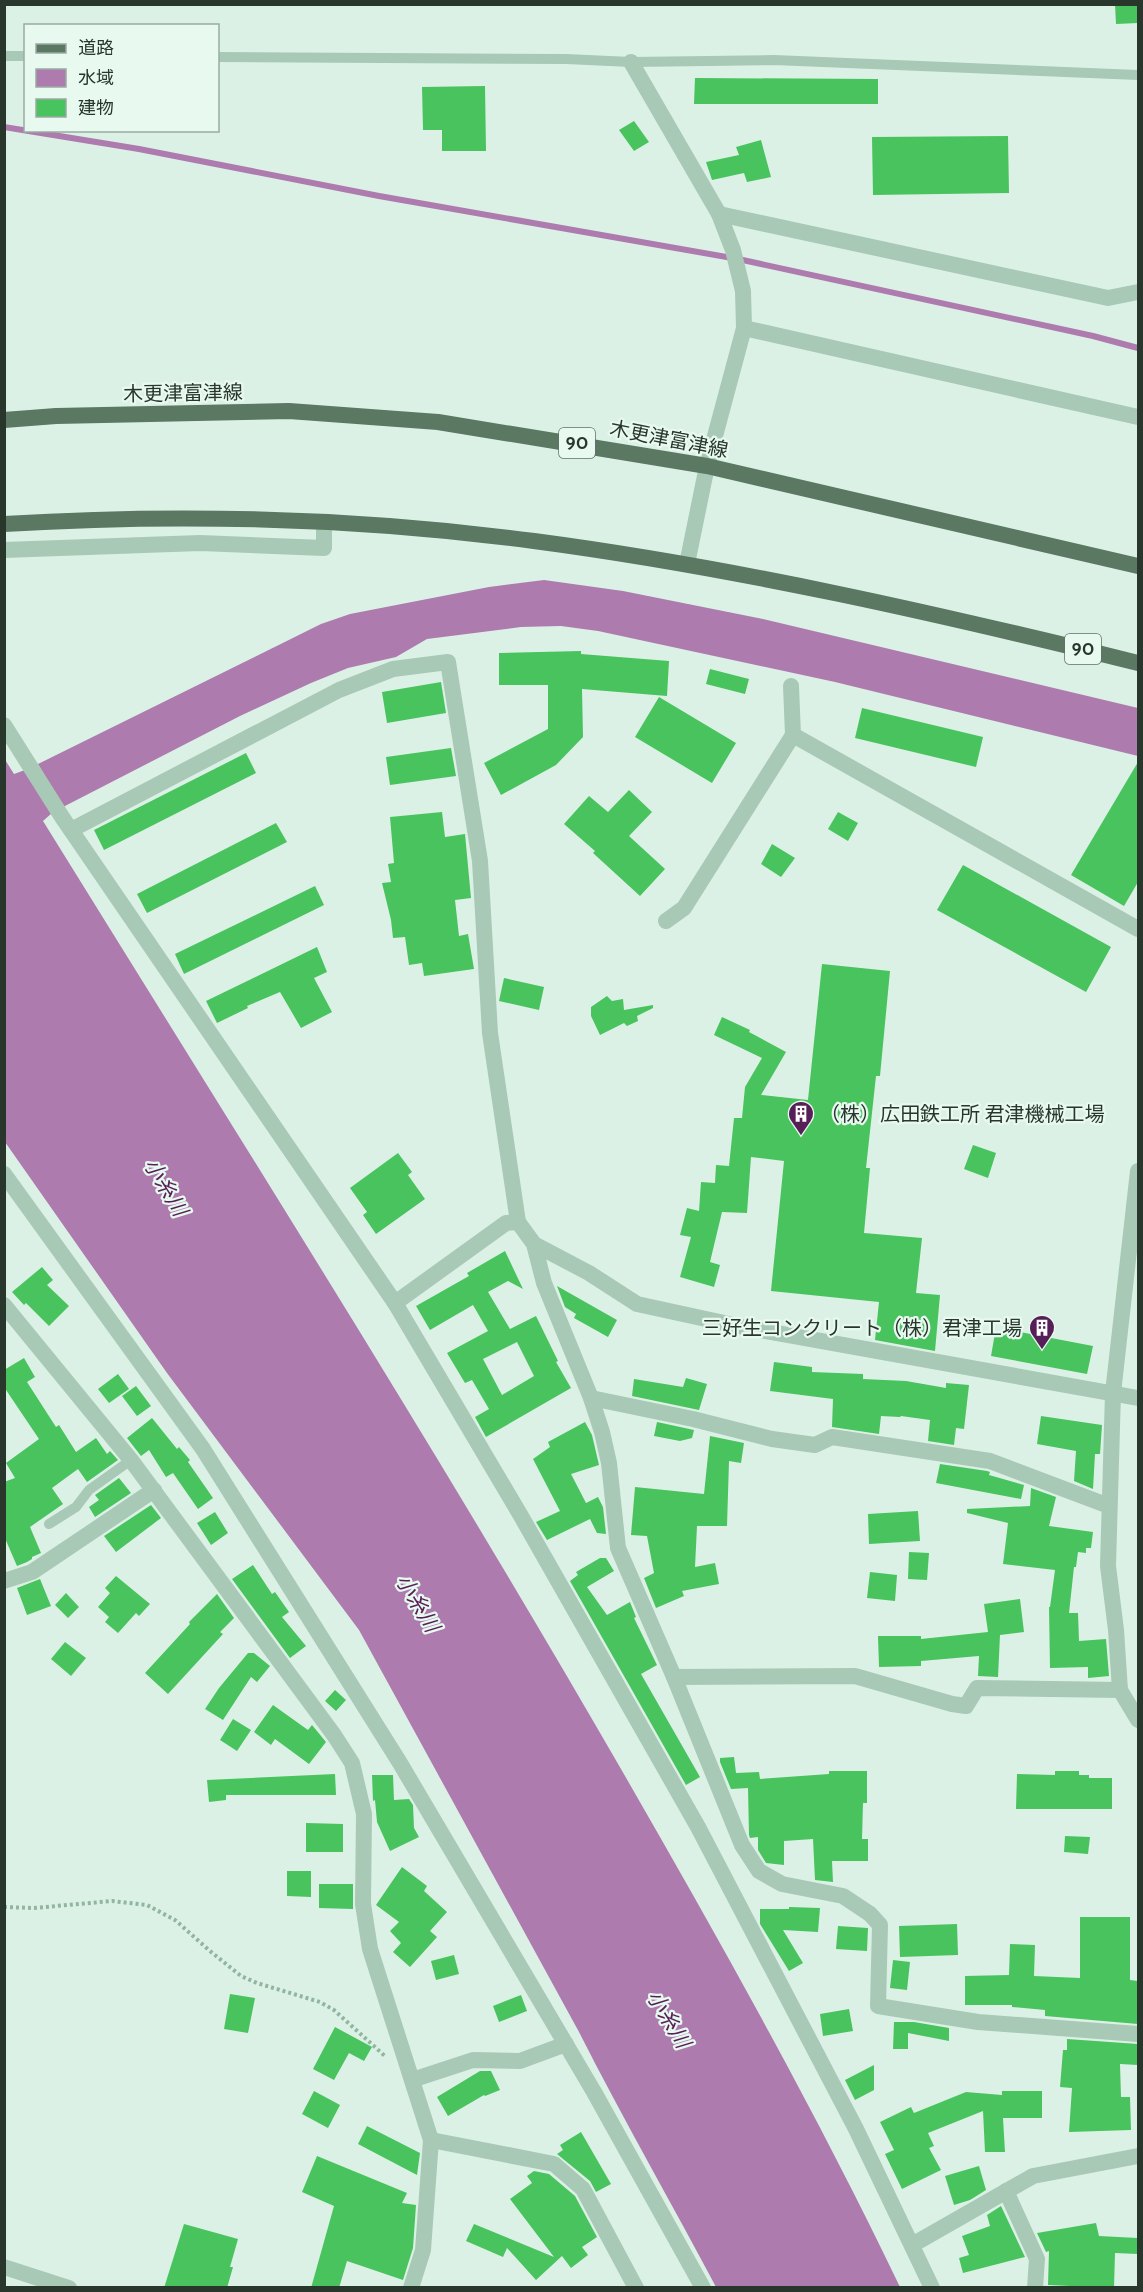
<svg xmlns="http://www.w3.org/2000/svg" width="1143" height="2292" font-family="Cabin,'Noto Sans JP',sans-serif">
	<rect width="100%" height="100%" fill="#dcf1e6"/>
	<g fill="#ad7bae">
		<polygon points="544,580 623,591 763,619 1138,708 1138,756 835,682 598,631 561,626 521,627 427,639 396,657 348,668 311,683 240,716 63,807 38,764 321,624 350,614 489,587"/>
		<path d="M4,758l10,16 11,-4 27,43 -9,8c195,315 393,627 578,948 98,170 194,341 279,518h-184c-45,-85 -93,-168 -137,-255l-220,-402 -192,-257 -162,-231z"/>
	</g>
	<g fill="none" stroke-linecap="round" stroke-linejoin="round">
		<polyline stroke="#ad7bae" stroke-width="6" points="4,127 139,149 379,196 738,259 1093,336 1138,348"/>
	</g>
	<g fill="#48c35e" fill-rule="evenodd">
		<polygon points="1115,4 1138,4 1138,23 1116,24"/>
		<polygon points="695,78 878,79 878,104 694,104"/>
		<polygon points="485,86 486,151 442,151 442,130 423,130 422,87"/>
		<polygon points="634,121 649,142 634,151 619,130"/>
		<polygon points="1008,136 1009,193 873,195 872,137"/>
		<polygon points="761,140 771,177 747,182 744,173 712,180 706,162 739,155 736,147"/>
		<polygon points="581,651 581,654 669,661 667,696 582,689 583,737 556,765 501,795 484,763 548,729 548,685 499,685 499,653"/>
		<polygon points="710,669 749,679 745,694 706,684"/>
		<polygon points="441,682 446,713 387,723 382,692"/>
		<polygon points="659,697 736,743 712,783 635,737"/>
		<polygon points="862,708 983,737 976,767 855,738"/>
		<polygon points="451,748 456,776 390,785 386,757"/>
		<polygon points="246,753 256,773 104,850 94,830"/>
		<polygon points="1138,762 1138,882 1124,906 1071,875"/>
		<polygon points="629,790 652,812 629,836 665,869 640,896 593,853 595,851 564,824 589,796 608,812"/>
		<polygon points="442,812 445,837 465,834 471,898 455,900 459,936 468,934 474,969 424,976 422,963 409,965 405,937 393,938 391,920 382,883 391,882 388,864 394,863 390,817"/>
		<polygon points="838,812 858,823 848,841 828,829"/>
		<polygon points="276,823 287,842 147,913 137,894"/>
		<polygon points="772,844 795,858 781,877 761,864"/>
		<polygon points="963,865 1111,947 1086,992 937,910"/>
		<polygon points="315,886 324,905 184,974 175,954"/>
		<polygon points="317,947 327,972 314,978 332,1012 301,1028 280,992 247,1006 248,1008 217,1023 206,1001"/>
		<polygon points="822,964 890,971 880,1076 876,1076 866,1168 870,1168 864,1233 922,1238 916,1293 940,1295 935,1351 875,1340 879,1302 771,1291 784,1161 751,1157 747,1213 722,1212 710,1262 720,1265 714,1287 680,1277 691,1237 680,1235 687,1208 699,1211 701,1182 715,1183 716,1165 729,1166 734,1118 742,1118 745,1087 762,1058 714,1035 722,1017 750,1030 749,1032 786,1052 761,1095 808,1100"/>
		<polygon points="504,978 544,987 539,1010 499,1001"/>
		<polygon points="607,996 612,1001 623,999 624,1010 653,1005 653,1008 637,1016 638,1021 627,1026 624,1023 600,1035 591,1016 591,1007"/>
		<polygon points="973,1145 996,1153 988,1178 964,1169"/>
		<polygon points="398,1153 412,1172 408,1175 425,1199 376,1234 363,1215 367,1212 350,1188"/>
		<path d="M505,1251l18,38 -15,-8 -20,11 22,37 26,-13 22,45 -2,1 15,26 -85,49 -11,-20 14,-8 -17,-29 -7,3 -18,-30 41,-22 -15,-26 -43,25 -14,-24 53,-30 -2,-3zM517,1342l17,34 -32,19 -19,-36z"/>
		<polygon points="42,1267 53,1280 47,1285 69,1306 49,1326 26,1303 24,1305 12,1292"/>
		<polygon points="557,1286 617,1320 608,1337 574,1318 576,1314 565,1307"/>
		<polygon points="1005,1329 1093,1346 1087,1374 991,1356 995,1333 1004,1335"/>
		<polygon points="24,1358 35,1377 27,1382 56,1427 59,1425 76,1452 96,1438 107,1454 110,1451 118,1460 87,1482 78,1469 52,1488 63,1504 30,1527 41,1553 32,1557 32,1559 27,1562 17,1566 4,1536 4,1482 15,1478 6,1463 39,1439 4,1387 4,1370"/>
		<polygon points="774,1362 812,1367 812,1372 863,1374 863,1379 906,1381 946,1388 946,1383 969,1385 964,1429 956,1428 954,1445 928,1441 930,1420 901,1416 900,1417 881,1416 879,1434 832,1427 833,1399 770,1391"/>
		<polygon points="118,1374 129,1389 109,1403 98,1389"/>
		<polygon points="686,1378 707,1384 699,1410 632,1396 634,1379 683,1387"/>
		<polygon points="136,1386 151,1406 137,1416 122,1396"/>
		<polygon points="1041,1416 1102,1425 1100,1454 1095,1454 1093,1489 1074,1481 1076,1451 1037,1444"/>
		<polygon points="152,1418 177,1449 179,1447 190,1460 188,1462 213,1498 198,1509 173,1473 166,1477 149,1450 141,1456 127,1438"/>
		<polygon points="585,1422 592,1435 599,1465 571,1474 586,1503 598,1497 603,1507 606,1534 597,1533 590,1519 547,1540 536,1522 560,1511 533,1459 550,1447 548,1442"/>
		<polygon points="657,1422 694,1430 692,1438 680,1441 654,1436"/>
		<polygon points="710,1436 744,1443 741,1463 729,1461 727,1526 697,1526 695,1567 715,1563 719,1584 682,1591 684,1596 656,1608 644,1578 654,1573 647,1536 631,1535 635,1487 704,1494"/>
		<polygon points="940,1464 987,1471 990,1472 989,1475 1024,1485 1021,1499 936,1483"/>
		<polygon points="119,1478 131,1493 95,1517 89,1507 99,1500 95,1495"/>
		<polygon points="1031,1488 1056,1497 1049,1526 1093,1532 1091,1548 1086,1548 1086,1553 1078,1552 1076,1567 1074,1567 1069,1613 1078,1613 1079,1641 1106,1639 1109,1676 1088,1678 1088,1667 1050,1668 1049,1607 1050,1607 1055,1570 1003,1564 1008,1523 967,1513 967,1509 1030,1506"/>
		<polygon points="151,1505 161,1518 116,1552 104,1536"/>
		<polygon points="918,1511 920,1541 869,1544 868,1514"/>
		<polygon points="215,1512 228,1533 211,1545 197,1523"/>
		<polygon points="909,1552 929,1553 927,1580 908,1579"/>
		<polygon points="600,1558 606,1558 614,1571 587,1587 607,1615 630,1602 636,1617 634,1618 657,1665 641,1674 700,1777 686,1785 570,1581 578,1575 576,1572"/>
		<polygon points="253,1565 272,1594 275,1592 289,1612 282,1617 306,1646 290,1658 232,1579"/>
		<polygon points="870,1572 897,1575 895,1601 867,1598"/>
		<polygon points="116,1576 150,1604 139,1616 136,1613 118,1633 105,1622 109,1617 98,1607 110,1593 105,1588"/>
		<polygon points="40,1579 51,1606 27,1615 17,1588"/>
		<polygon points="66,1593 79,1607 68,1618 55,1605"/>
		<polygon points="217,1594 234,1618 220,1632 223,1634 168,1694 145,1673 190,1624 189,1622"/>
		<polygon points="1020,1599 1024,1632 1000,1635 998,1677 978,1676 979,1656 921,1661 921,1666 879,1667 878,1636 921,1636 921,1639 988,1632 984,1604"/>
		<polygon points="65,1642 86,1658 71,1676 51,1659"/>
		<polygon points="248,1653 254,1653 270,1666 257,1682 251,1677 223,1720 205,1709 219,1688"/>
		<polygon points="335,1690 346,1700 336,1711 325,1701"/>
		<polygon points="273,1705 308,1730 312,1725 326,1742 309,1764 275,1739 271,1745 254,1732"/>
		<polygon points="233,1719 251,1730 237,1751 220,1740"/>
		<polygon points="734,1757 736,1773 759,1772 760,1779 829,1774 829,1771 867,1771 867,1803 863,1803 862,1839 868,1839 868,1861 832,1861 833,1882 815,1880 813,1839 784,1841 784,1865 766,1863 758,1850 758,1837 750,1838 749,1835 748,1788 731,1789 720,1762 720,1758"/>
		<polygon points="1055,1771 1079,1771 1079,1775 1089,1775 1089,1778 1112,1778 1112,1809 1016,1809 1017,1774 1055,1775"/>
		<polygon points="335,1774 336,1795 226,1795 226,1800 209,1802 207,1780"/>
		<polygon points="372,1775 393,1775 394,1800 409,1799 413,1805 414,1828 419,1837 390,1851 377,1822 375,1800 373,1801"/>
		<polygon points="306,1823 343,1824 343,1852 306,1852"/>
		<polygon points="1065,1836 1090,1837 1088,1854 1064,1852"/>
		<polygon points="402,1867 427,1886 424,1891 447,1912 430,1931 437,1937 410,1967 393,1952 401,1943 390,1931 399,1922 376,1905"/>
		<polygon points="287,1871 311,1871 311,1897 287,1896"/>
		<polygon points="319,1884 353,1884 353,1909 319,1908"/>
		<polygon points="789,1907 820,1908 818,1932 783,1930 803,1963 789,1971 760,1924 760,1909 789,1909"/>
		<polygon points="1080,1917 1130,1917 1130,1980 1138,1981 1138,2024 1045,2016 1045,2010 1012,2007 1012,2005 965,2005 965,1976 1009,1975 1010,1944 1035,1945 1034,1976 1080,1978"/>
		<polygon points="957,1924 958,1955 900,1957 899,1926"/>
		<polygon points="838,1926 868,1928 867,1951 836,1949"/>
		<polygon points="454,1955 459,1974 436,1980 431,1961"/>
		<polygon points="893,1960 910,1962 907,1990 890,1988"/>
		<polygon points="230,1994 255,1998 248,2033 224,2029"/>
		<polygon points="521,1995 527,2011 499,2022 493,2006"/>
		<polygon points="849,2009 853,2031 823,2036 820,2014"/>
		<polygon points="894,2022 914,2022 949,2028 949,2041 908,2033 908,2049 893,2049"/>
		<polygon points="335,2027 372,2047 364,2061 349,2053 334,2080 313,2069"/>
		<polygon points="1067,2039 1138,2044 1138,2065 1120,2064 1121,2097 1130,2097 1131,2130 1069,2132 1072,2088 1060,2087 1063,2050 1067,2050"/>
		<polygon points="874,2065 874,2090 855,2100 845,2080"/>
		<polygon points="480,2071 491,2071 500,2090 485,2096 484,2095 448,2116 437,2097"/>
		<polygon points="314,2091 340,2105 328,2128 302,2114"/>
		<polygon points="1002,2091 1042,2091 1042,2118 1003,2118 1005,2152 985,2152 983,2111 928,2133 934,2146 929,2148 941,2170 902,2189 885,2154 894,2150 880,2122 911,2107 914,2113 966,2092 1002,2095"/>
		<polygon points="367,2126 420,2153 417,2175 358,2144"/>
		<polygon points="581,2132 611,2184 596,2192 590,2181 557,2154 563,2150 560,2145"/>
		<polygon points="317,2156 407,2193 402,2203 416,2205 413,2248 403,2280 347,2261 339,2288 311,2288 334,2206 302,2192"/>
		<polygon points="979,2166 986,2190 970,2200 954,2205 945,2176"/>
		<polygon points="534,2171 549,2174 575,2196 597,2237 582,2247 588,2255 571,2268 562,2256 536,2280 507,2248 503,2257 466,2241 474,2224 554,2257 510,2199 532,2183 527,2176"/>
		<polygon points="1001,2206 1025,2257 963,2273 959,2258 969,2255 962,2236 990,2226 987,2215"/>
		<polygon points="1096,2223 1099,2236 1138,2238 1138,2254 1115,2253 1114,2288 1048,2285 1049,2251 1046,2252 1037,2233"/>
		<polygon points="184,2224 238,2239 230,2267 233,2267 227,2288 164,2288"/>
	</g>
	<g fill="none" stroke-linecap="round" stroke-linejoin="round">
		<polyline stroke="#92b59f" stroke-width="4" stroke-dasharray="3 3" stroke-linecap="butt" points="4,1907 34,1908 112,1901 147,1905 175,1920 210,1951 241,1976 257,1983 320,2002 334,2010 386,2057"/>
		<g stroke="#a8c9b5" stroke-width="10">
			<polyline points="4,56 26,56"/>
			<polyline points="218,57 566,59 631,62 774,60 1138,75"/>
			<polyline points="49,1524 76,1507 89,1490 131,1460"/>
		</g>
		<g stroke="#a8c9b5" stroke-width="16">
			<polyline points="744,328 1138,417"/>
			<polyline points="4,550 200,543 324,548 324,523"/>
			<polyline points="791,686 793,735 1138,929"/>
			<polyline points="4,725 62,817 395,1303 521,1516 698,1827 856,2129 932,2288"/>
			<polyline points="71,830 339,690 393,669 448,662 480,861 490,1033 518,1222 534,1244 544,1283 591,1398 602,1432 609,1463 618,1548 674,1677 742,1845 759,1871 782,1884 843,1896 870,1914 880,1925 878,2006 978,2022 1138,2034"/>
			<polyline points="666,921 684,908 793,735"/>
			<polyline points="1138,1171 1113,1393 1108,1566 1116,1630 1120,1690 1138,1720"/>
			<polyline points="4,1174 203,1449 400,1763 594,2092 703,2288"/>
			<polyline points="534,1244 589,1273 637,1304 738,1326 1138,1398"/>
			<polyline points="395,1303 506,1223 518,1222"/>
			<polyline points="4,1305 131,1460 334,1735 352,1763 364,1814 363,1904 370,1949 431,2140 423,2250 411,2288"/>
			<polyline points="591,1398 693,1419 772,1439 815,1445 832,1437 990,1461 1109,1506"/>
			<polyline points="4,1581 32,1572 154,1490"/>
			<polyline points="674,1677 855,1676 952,1704 966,1706 977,1688 1120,1690"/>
			<polyline points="412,2080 473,2060 520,2061 566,2044"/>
			<polyline points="431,2140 554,2164 583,2189 636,2288"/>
			<polyline points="1006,2191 1037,2259 1035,2288"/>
			<polyline points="912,2245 1033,2176 1138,2156"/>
			<polyline points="4,2267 69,2288"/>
		</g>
		<g stroke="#a8c9b5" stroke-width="16">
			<polyline points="631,62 719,214 733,250 743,291 744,328 707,466 687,564"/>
			<polyline points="719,214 1108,298 1138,292"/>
		</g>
		<g stroke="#5a7862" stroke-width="16">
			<polyline points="4,420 56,416 289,411 438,422 707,466 1138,566"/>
			<path d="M4,524c177,-11 355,-6 530,17 204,27 405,73 604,122"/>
		</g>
	</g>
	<defs>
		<symbol id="building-pin" viewBox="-11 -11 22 30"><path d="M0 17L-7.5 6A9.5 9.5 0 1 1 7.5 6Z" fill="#571f57" stroke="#e8f9f0"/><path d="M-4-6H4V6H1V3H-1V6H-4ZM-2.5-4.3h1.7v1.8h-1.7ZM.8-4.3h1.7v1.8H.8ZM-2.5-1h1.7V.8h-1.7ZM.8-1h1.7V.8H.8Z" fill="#fff"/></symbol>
	</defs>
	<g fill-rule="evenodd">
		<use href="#building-pin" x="786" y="1099" width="30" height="40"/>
		<use href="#building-pin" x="1027" y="1313" width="30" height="40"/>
	</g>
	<g text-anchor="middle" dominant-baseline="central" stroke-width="4.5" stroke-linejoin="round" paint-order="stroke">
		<g fill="#e8f9f0" stroke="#627067" stroke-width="1.5">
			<rect x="559" y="428" width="36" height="30" rx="4.5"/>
			<rect x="1065" y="634" width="36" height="30" rx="4.5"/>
		</g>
		<g font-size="18" font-weight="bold" fill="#28362c">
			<text x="577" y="443">90</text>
			<text x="1083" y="649">90</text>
		</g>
		<g font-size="20" fill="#28362c" stroke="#e8f9f0">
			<text transform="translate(183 393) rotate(-1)">木更津富津線</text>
			<text transform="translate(669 439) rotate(11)">木更津富津線</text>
		</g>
		<g font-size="20" fill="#28362c" stroke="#e8f9f0" text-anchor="start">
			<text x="820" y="1114">（株）広田鉄工所 君津機械工場</text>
			<text x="1022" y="1328" text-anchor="end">三好生コンクリート（株）君津工場</text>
		</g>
		<g font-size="21" font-style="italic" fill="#571f57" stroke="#e8f9f0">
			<text transform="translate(166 1187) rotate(59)">小糸川</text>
			<text transform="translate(418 1603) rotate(59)">小糸川</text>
			<text transform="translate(669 2019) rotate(59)">小糸川</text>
		</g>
	</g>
	<rect width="1143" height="2292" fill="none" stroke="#28362c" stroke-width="12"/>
	<rect x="24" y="24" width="195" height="108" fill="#e8f9f0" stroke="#9baba2" stroke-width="1.5"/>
	<rect x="36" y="44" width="30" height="9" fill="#5a7862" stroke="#9baba2" stroke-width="1.5"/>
	<text x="78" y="54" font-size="18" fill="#28362c">道路</text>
	<rect x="36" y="69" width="30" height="18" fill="#ad7bae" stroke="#9baba2" stroke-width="1.5"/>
	<text x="78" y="84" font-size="18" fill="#28362c">水域</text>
	<rect x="36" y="99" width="30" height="18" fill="#48c35e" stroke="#9baba2" stroke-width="1.5"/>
	<text x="78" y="114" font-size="18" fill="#28362c">建物</text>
</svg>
